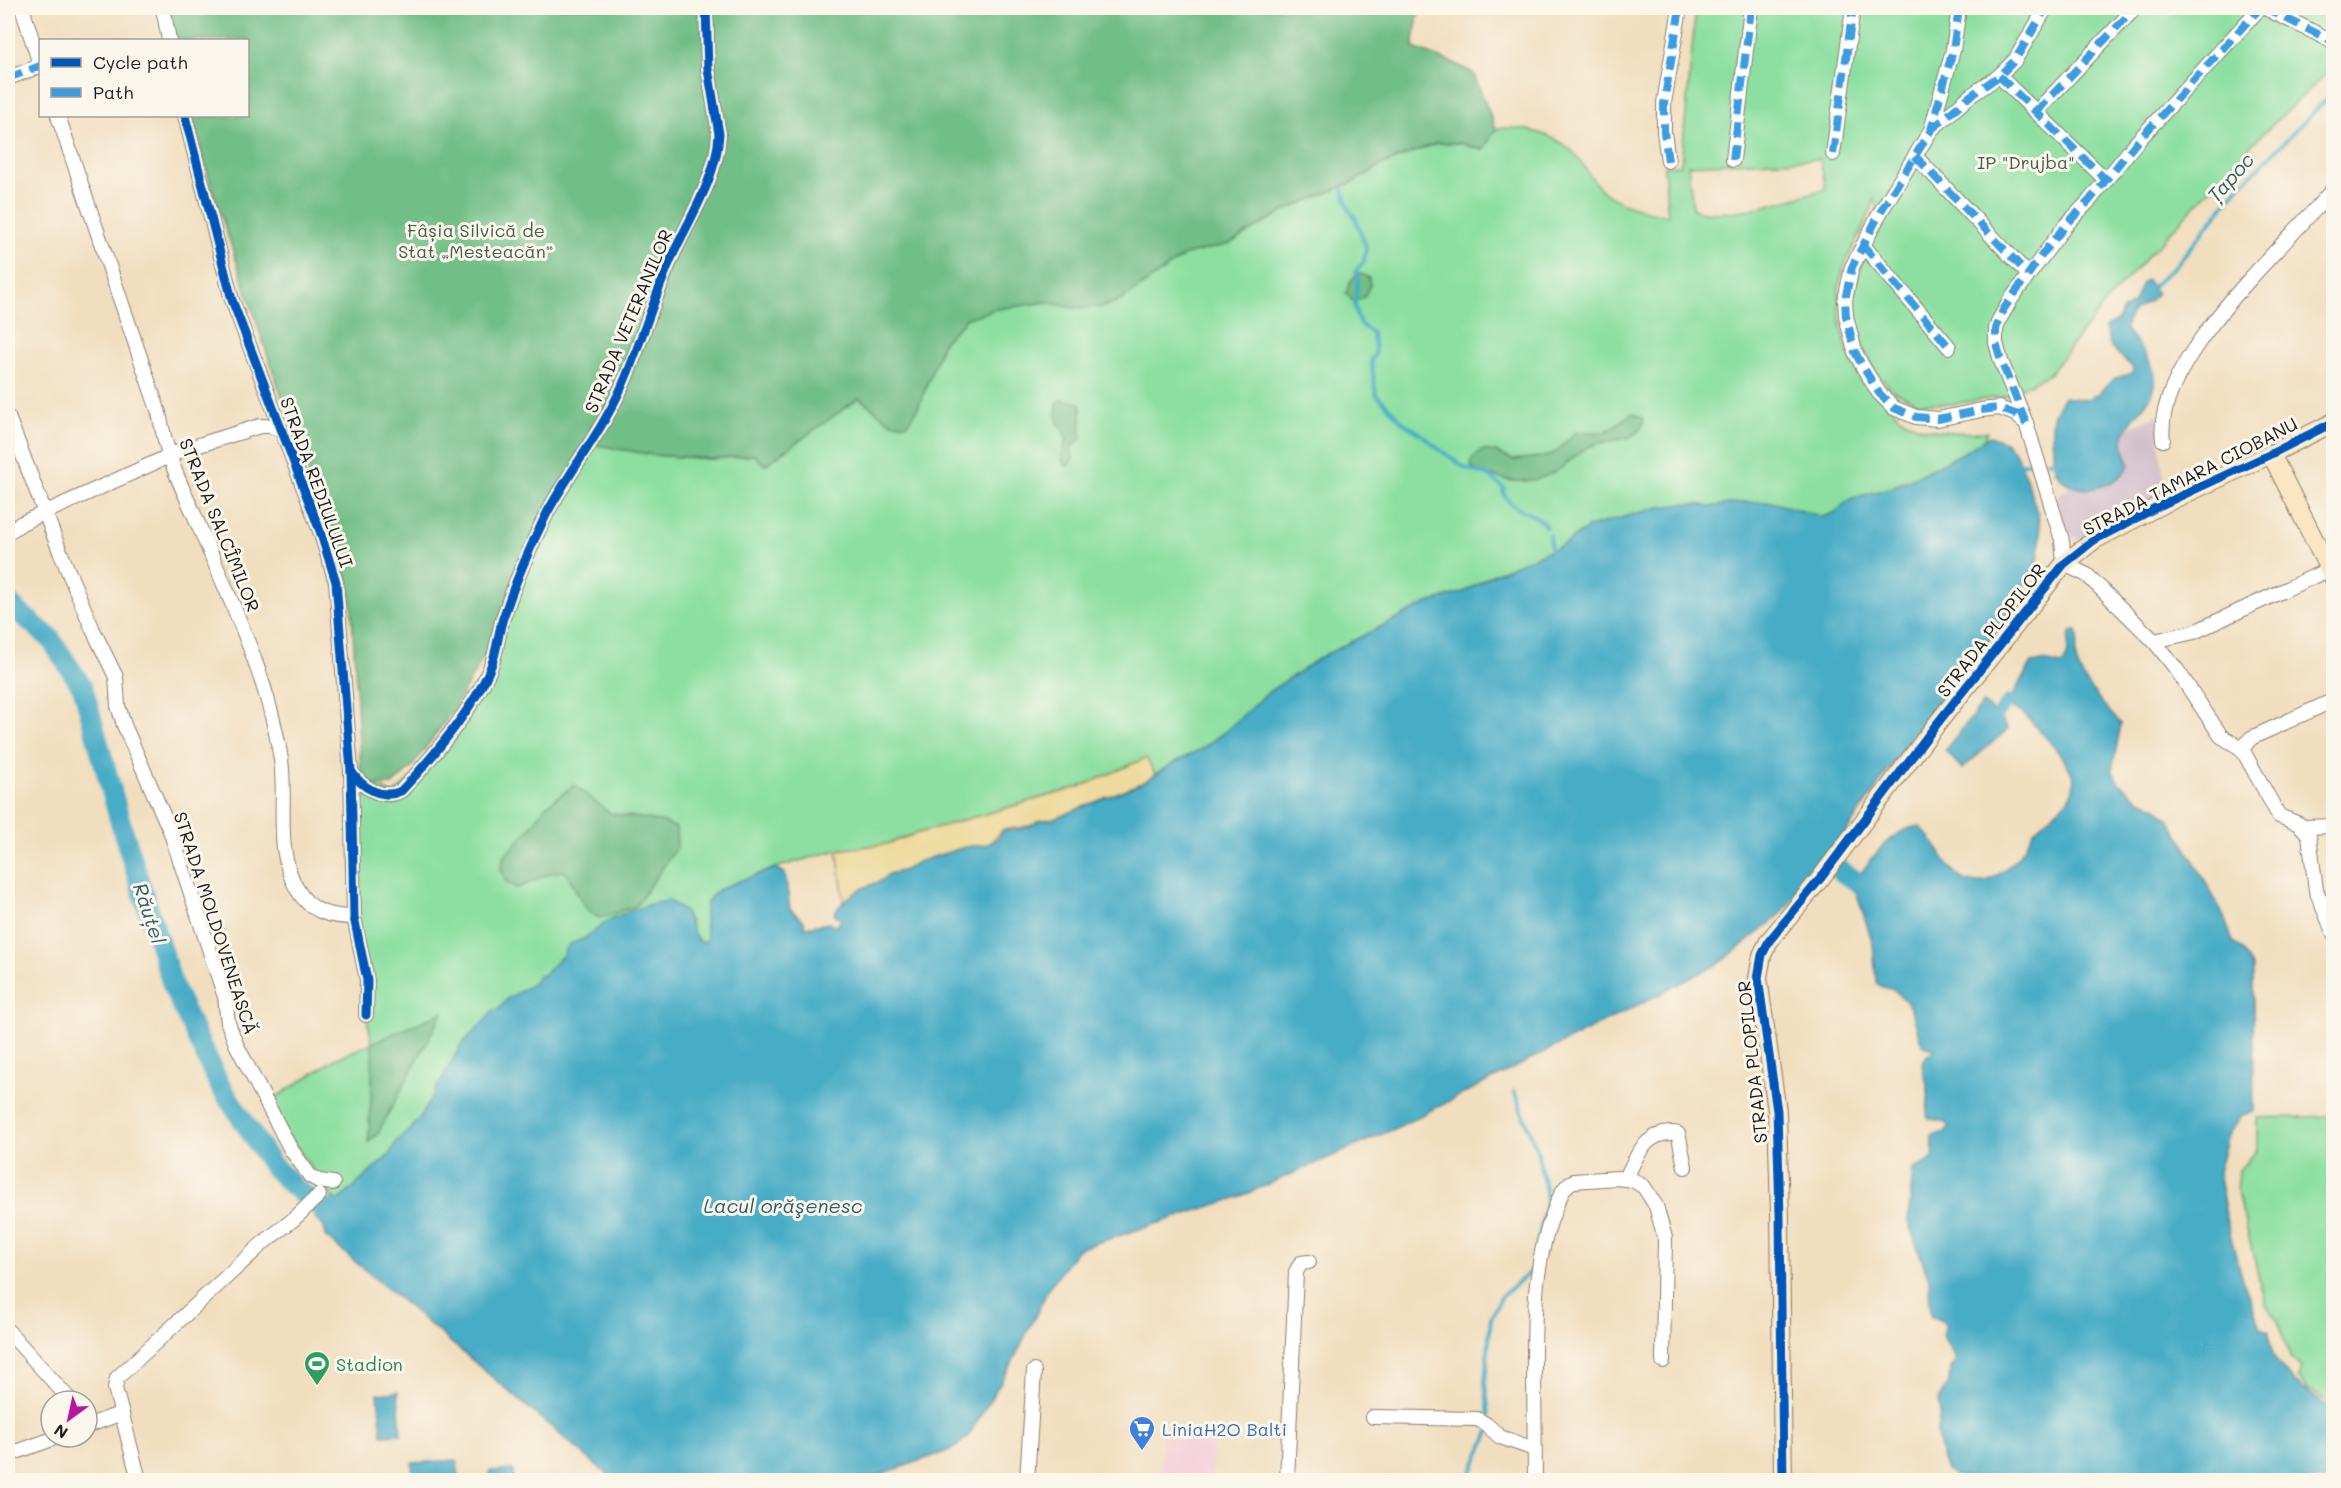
<svg xmlns="http://www.w3.org/2000/svg" width="2341" height="1488" font-family="Mali,sans-serif">
	<rect width="100%" height="100%" fill="#fbf7ec"/>
	<filter id="ink" filterUnits="userSpaceOnUse"><feTurbulence type="fractalNoise" baseFrequency=".0167" numOctaves="2"/><feDisplacementMap in="SourceGraphic" scale="12" xChannelSelector="R" yChannelSelector="G"/><feConvolveMatrix kernelMatrix="1 2 1 2 8 2 1 2 1" color-interpolation-filters="sRGB"/></filter>
	<filter id="wash" filterUnits="userSpaceOnUse"><feTurbulence type="fractalNoise" baseFrequency=".008" numOctaves="4" result="noise"/><feDisplacementMap in="SourceGraphic" scale="24" xChannelSelector="R" yChannelSelector="G"/><feGaussianBlur stdDeviation="1.35" result="paint"/><feColorMatrix in="noise" values="0 0 0 0 0 0 0 0 0 0 0 0 0 0 0 0 0 1.4 0 .05"/><feComposite in="paint" operator="in"/></filter>
	<g filter="url(#wash)">
		<rect width="100%" height="100%" fill="#f1debf"/>
		<polygon fill="#f5cfd9" points="1162,1437 1213,1438 1211,1480 1161,1480"/>
		<polygon fill="#d1bdcb" points="2159,414 2159,444 2166,492 2077,540 2064,526 2057,496 2081,480 2104,439"/>
		<g fill="#8cdfa0" stroke="#547e5e" stroke-width="1.5" fill-rule="evenodd">
			<path d="M1696,8h637v59l-80,76 -142,153 -62,78 -43,22 -53,8 -35,-1 -24,-12 -18,-18 -13,-26 -9,-39 2,-24 22,-76 -4,-9c-6,31 -32,57 -35,89 -2,20 4,58 14,76 8,13 19,24 30,35 8,9 16,19 27,24 18,10 56,10 77,9l-2,7 -24,15 -46,23 -25,11 -40,11 -14,13 -13,5 -52,-15h-26l-35,5 -11,-3 -39,3 -33,9 -50,18 -10,9 -77,33 -26,16 -36,11 -105,53 -53,35 -42,38 -27,20 -46,25 -9,-16 -64,28 -167,48 -28,10 -50,6 -62,18 -57,22 -12,14 1,34 -2,4 -5,1 -10,-16 1,-4 -7,-12 -16,-11 -249,230 -81,71 -5,-3 -67,-94 69,-45 37,-16c-20,-89 -19,-181 -21,-272l42,24 28,-27 70,-101 24,-83 76,-140 62,11 59,4 42,-4 11,10 94,-67 33,25 26,-15 25,-66 24,-24 30,-9 49,-7 29,6 27,-1 21,-8 62,-44 44,-11 57,-34 69,-29 29,-17 53,-21h23l23,7 13,-21c24,-4 60,5 77,23 12,12 17,29 31,40 18,14 42,19 64,24l-4,-50 17,-1zM1820,159l6,30c-34,9 -99,33 -133,20l-5,-44z"/>
			<polygon points="2333,1116 2334,1116 2333,1404 2308,1390 2298,1378 2302,1367 2291,1359 2276,1318 2265,1303 2237,1190 2239,1170 2257,1150 2257,1118"/>
		</g>
		<g fill="#71be86" stroke="#466d51" stroke-width="1.5">
			<path d="M165,8h1254l-6,40 41,15 19,10 23,56 -13,21 -23,-7h-23l-53,21 -29,17 -69,29 -57,34 -44,11 -62,44 -21,8 -27,1 -29,-6 -49,7 -30,9 -24,24 -25,66 -11,16 -15,-1 -33,-25 -94,67 -11,-10 -42,4 -59,-4 -62,-11 -57,97 -46,108 -35,61 -42,58 -19,17h-18l-13,-11 -10,-178 -6,-22c-36,-97 -70,-195 -102,-293 -18,-55 -38,-109 -51,-165h56v-76h-73z"/>
			<polygon points="1357,274 1362,274 1369,278 1370,285 1364,297 1356,301 1352,300 1346,293 1350,282"/>
			<path d="M1061,400l19,3 1,5v31l-10,9 2,10 -5,8 -5,-2c-2,-9 0,-16 4,-23 -4,-18 -15,-17 -9,-39z"/>
			<path d="M1632,413l9,4 3,3c-6,25 -34,17 -53,26 -11,4 -18,12 -26,19 -21,16 -45,20 -69,12 -10,-3 -18,-3 -25,-11l1,-7 11,-9 12,2 18,8 36,-4 9,-6 18,-18h28l8,-4z"/>
			<path d="M574,785l36,28 54,9 12,6 1,19 -41,59 -36,12c-21,-8 -22,-32 -36,-47 -21,1 -30,12 -48,17l-10,-6 -5,-13 3,-13 24,-25 18,-25z"/>
			<polygon points="443,1012 378,1133 368,1143 372,1081 372,1043"/>
		</g>
		<polygon fill="#eeda9e" stroke="#857b5d" stroke-width="1.5" points="1146,758 1155,774 1144,782 1114,794 1060,821 1003,830 989,844 965,847 918,862 903,871 888,874 883,880 861,889 844,901 837,850 887,844 915,834 1038,799 1082,786"/>
		<g fill="#47acc6" stroke="#326471" stroke-width="1.5">
			<path d="M2147,280l10,14c-13,15 -26,10 -32,35 10,13 24,27 29,43 11,37 -50,48 -25,90l-2,8c-17,19 -52,29 -70,3 -4,-6 -4,-15 -4,-23 -1,-23 -5,-32 11,-53l24,3 13,-8 12,-13 20,-6v-5l-22,-21 -6,-19 13,-8 5,-10 10,-6 9,-21z"/>
			<path d="M1990,436l15,6 8,8 8,13 17,52 3,19 -3,27 -28,50 -17,25 -20,21 -17,31 -24,25 -32,40 -60,88 -60,74 -60,48 -326,166 -155,68 -161,52 -28,37 -39,79 -42,70 -13,12 -11,5 -80,28h-251l-288,-243 -2,-10 -9,-10 18,-19 5,3 51,-46 7,-13 15,-13 10,-13 40,-71 27,-28 4,-6 7,-2 8,-10 27,-16 4,-8 4,1 22,-22 1,-5 5,-5 13,-5 29,-21 44,-16 4,1 8,-3 16,11 13,30 8,1 2,-4c-1,-10 -4,-24 -1,-33 7,-21 50,-28 69,-37l10,5 5,36 14,12v6l26,-4 6,4 5,-7 -7,-7 10,-12 17,-12 22,-9 5,-6 15,-3 15,-9 15,-5 32,-10 24,-3 11,-7 2,-7c10,2 29,-2 36,-9l18,-3 88,-36 31,-20 27,-13 26,-20 42,-38 53,-35 105,-53 36,-11 26,-16 77,-33 22,-16 71,-20 23,-3h16l11,3 35,-5h26l52,15 13,-5 14,-13 40,-11 25,-11 46,-23z"/>
			<path d="M2077,631c4,10 -2,18 -1,27 1,19 32,52 45,66l-9,46 7,13 21,17 15,6 14,13 37,63 18,35 9,25 8,6 12,19 1,145 -12,3 -14,20 -10,37 11,59 15,53 17,43 8,5c-1,38 38,59 64,78v70h-321l-18,-7 -6,5 -33,-2 -9,-6 -4,-10 -5,-28 3,-20 -1,-14 11,-16 1,-14 5,-7 -14,-27c9,-14 -2,-13 -12,-18l-1,-37 -21,-57 5,-53c7,-3 16,-5 20,-13 4,-10 -12,-24 12,-23l5,-6 -5,-5 -17,-4 -1,-3c0,-8 2,-17 1,-24 -2,-23 -15,-24 6,-42l-11,-3c-10,-20 -5,-38 -27,-54 -6,-5 -15,-3 -20,-10l-3,-38 -17,-53 3,-4 -2,-4 7,-5 -3,-5c15,-20 32,-44 58,-47 5,5 11,11 15,17 10,16 17,33 37,39 19,5 42,-18 52,-32 5,-7 7,-14 12,-20 12,-14 40,-28 39,-49 -1,-16 -40,-58 -53,-69 -5,-3 -11,-5 -16,-8l8,-9 19,-32 11,-2 19,4c10,-11 3,-21 9,-33z"/>
			<polygon points="1983,703 1997,715 2008,729 1962,769 1945,750"/>
			<polygon points="398,1392 401,1434 382,1435 378,1394"/>
			<polygon points="457,1460 459,1480 413,1480 412,1463"/>
			<polygon points="513,1470 513,1480 490,1480 490,1471"/>
		</g>
		<g fill="none" stroke-linecap="round" stroke-linejoin="round">
			<g stroke="#47acc6" stroke-width="4">
				<path d="M1343,190l6,20 6,7 11,30 -2,15 -8,9 2,7 -3,28 2,11 3,7 12,9 3,14v7l-4,6 5,34 28,29 17,11 18,15 26,19 24,8 15,12 -1,4c10,23 32,17 43,35"/>
				<polyline points="2153,286 2176,265 2239,187 2334,92"/>
				<polyline points="2048,461 2053,461"/>
				<polyline points="2021,463 2029,463"/>
				<polyline points="1549,535 1551,550"/>
				<polyline points="1489,1415 1485,1383 1491,1317 1502,1296 1532,1271 1547,1198 1537,1150 1514,1091"/>
				<polyline points="1450,1480 1451,1476 1470,1475 1489,1432"/>
			</g>
			<polyline stroke="#47acc6" stroke-width="12" points="1997,715 2009,701"/>
			<g stroke="#47acc6" stroke-width="21">
				<polyline points="8,603 50,638 83,688 122,828 174,989 219,1084 272,1165 294,1187 323,1209 350,1213"/>
				<polyline points="1813,859 1826,861 1881,898"/>
			</g>
		</g>
	</g>
	<g filter="url(#ink)">
		<g fill="none" stroke-linecap="round" stroke-linejoin="round">
			<defs>
				<g id="street">
					<polyline points="22,8 40,64"/>
					<polyline points="163,8 169,40"/>
					<polyline points="1959,8 1953,50 1931,130 1881,211 1852,267 1845,300 1846,316 1855,352 1863,367 1879,393 1894,408 1916,417 1938,419 1981,410 1999,408 2015,414 2026,423"/>
					<polyline points="2260,8 2135,144 2089,201 2065,226 2011,299 1999,320 1996,329 1996,343 2001,361 2026,423 2062,540 2064,564 2087,575 2154,641 2177,670 2221,736 2242,749 2279,816 2299,824 2309,835 2316,890 2334,934"/>
					<polyline points="2265,8 2334,42"/>
					<polyline points="1999,76 2106,180"/>
					<polyline points="8,78 40,66"/>
					<polyline points="2036,112 2135,8"/>
					<path d="M58,116l101,297c3,15 6,30 11,44 6,19 15,37 23,55 33,80 75,161 88,248 6,42 -7,90 16,129 13,23 33,28 57,28"/>
					<polyline points="185,116 232,300 320,531 336,582 351,771 354,917 367,980 366,1015"/>
					<polyline points="1931,130 1970,96 1999,76 2015,60 2046,8"/>
					<polyline points="1833,154 1853,8"/>
					<polyline points="1915,156 2028,274"/>
					<polyline points="1733,160 1751,8"/>
					<polyline points="1668,161 1664,132 1664,103 1680,8"/>
					<polyline points="1863,245 1949,347"/>
					<polyline points="8,417 61,554 93,630 116,677 118,706 124,725 171,833 225,997 228,1023 236,1044 290,1148 310,1176 319,1181 333,1183"/>
					<path d="M2163,440c-11,-79 123,-194 171,-252"/>
					<polyline points="8,532 22,523 180,451 260,426 270,426 281,430"/>
					<polyline points="2154,641 2194,632 2334,567"/>
					<polyline points="2242,749 2251,738 2334,700"/>
					<path d="M351,771c11,17 31,29 50,20 28,-29 76,-87 90,-125 6,-15 7,-32 12,-48 12,-36 27,-71 44,-105 24,-44 56,-83 76,-129 18,-41 30,-83 47,-123 18,-41 47,-82 49,-127l-11,-65 -2,-61"/>
					<polyline points="2303,827 2334,826"/>
					<path d="M1626,1178c9,-18 16,-39 37,-44 6,-1 9,-2 15,0l1,3 6,30"/>
					<polyline points="8,1331 71,1401"/>
					<polyline points="1373,1417 1477,1419 1486,1424 1500,1437 1534,1449"/>
					<polyline points="87,1426 122,1413"/>
					<polyline points="8,1455 58,1437"/>
					<polyline points="139,1480 115,1388 117,1378 263,1243 294,1219 319,1195"/>
					<polyline points="1027,1480 1034,1371"/>
					<polyline points="1287,1480 1296,1272 1301,1263 1309,1262"/>
					<path d="M1535,1480c0,-37 -1,-74 -1,-111 0,-56 0,-111 22,-163 4,-10 8,-21 18,-25l43,-3 16,2 11,7 12,19 9,32 -2,123"/>
				</g>
				<g id="secondary">
					<polyline points="2271,454 2334,579"/>
					<polyline points="1783,1480 1780,1216 1777,1111 1758,978 1762,955 1769,941 1820,879 1936,725 2064,564 2094,540 2159,506 2271,454 2334,422"/>
				</g>
			</defs>
			<use href="#street" stroke="#867d6e" stroke-width="16"/>
			<use href="#secondary" stroke="#867d6e" stroke-width="20"/>
			<use href="#street" stroke="#fff" stroke-width="14"/>
			<use href="#secondary" stroke="#fbe6c4" stroke-width="18"/>
			<g stroke="#3c9bdf" stroke-width="8" stroke-dasharray="15 8" stroke-linecap="butt">
				<polyline points="1959,8 1953,50 1931,130 1881,211 1852,267 1845,300 1846,316 1855,352 1863,367 1879,393 1894,408 1916,417 1938,419 1981,410 1999,408 2015,414 2026,423"/>
				<polyline points="2265,8 2334,42"/>
				<polyline points="1999,76 2106,180"/>
				<polyline points="8,78 40,66"/>
				<polyline points="2036,112 2135,8"/>
				<polyline points="1931,130 1970,96 1999,76 2015,60 2046,8"/>
				<polyline points="1833,154 1853,8"/>
				<polyline points="1915,156 2028,274"/>
				<polyline points="1733,160 1751,8"/>
				<polyline points="1668,161 1664,132 1664,103 1680,8"/>
				<polyline points="1863,245 1949,347"/>
				<polyline points="2026,423 2001,361 1996,343 1996,329 2003,310 2044,252 2065,226 2089,201 2135,144 2260,8"/>
			</g>
			<defs>
				<g id="cycleway">
					<polyline points="185,116 232,300 320,531 336,582 351,771 354,917 367,980 366,1015"/>
					<path d="M351,771c11,17 31,29 50,20 28,-29 76,-87 90,-125 6,-15 7,-32 12,-48 12,-36 27,-71 44,-105 24,-44 56,-83 76,-129 18,-41 30,-83 47,-123 18,-41 47,-82 49,-127l-11,-65 -2,-61"/>
					<polyline points="1783,1480 1780,1216 1777,1111 1758,978 1762,955 1769,941 1820,879 1936,725 2064,564 2094,540 2159,506 2271,454 2334,422"/>
				</g>
			</defs>
			<use href="#cycleway" stroke="#fbf7ec" stroke-width="13"/>
			<use href="#cycleway" stroke="#0057b8" stroke-width="9"/>
		</g>
	</g>
	<defs>
		<symbol id="stadium-pin" viewBox="-11 -11 22 30"><path d="M0 17L-7.5 6A9.5 9.5 0 1 1 7.5 6Z" fill="#2e9e5b" stroke="#fbf7ec"/><path d="M0-5a6.5 5 0 1 0 0 10a6.5 5 0 1 0 0-10ZM-3.5-1.8h7v3.6h-7Z" fill="#fff"/></symbol>
		<symbol id="supermarket-pin" viewBox="-11 -11 22 30"><path d="M0 17L-7.5 6A9.5 9.5 0 1 1 7.5 6Z" fill="#3f7fe0" stroke="#fbf7ec"/><path d="M-6-5.5h2.5l.6 2H6L4.5 2H-2.5L-4.4-4H-6ZM-1.5 3.2a1.3 1.3 0 1 0 .1 0ZM3 3.2a1.3 1.3 0 1 0 .1 0Z" fill="#fff"/></symbol>
	</defs>
	<g fill-rule="evenodd">
		<use href="#stadium-pin" x="302" y="1349" width="30" height="40"/>
		<use href="#supermarket-pin" x="1127" y="1414" width="30" height="40"/>
	</g>
	<g text-anchor="middle" dominant-baseline="central" stroke-width="6" stroke-linejoin="round" paint-order="stroke">
		<g font-size="18" fill="#43604a" stroke="#fbf7ec">
			<text x="2026" y="162">IP "Drujba"</text>
			<text x="476" y="230">Fâșia Silvică de<tspan x="476" dy="21">Stat „Mesteacăn“</tspan></text>
		</g>
		<g font-size="18" fill="#1c1c1c" stroke="#fbf7ec">
			<text transform="translate(628 321) rotate(-67)">STRADA VETERANILOR</text>
			<text transform="translate(2190 476) rotate(-27)">STRADA TAMARA CIOBANU</text>
			<text transform="translate(317 482) rotate(70)">STRADA REDIULULUI</text>
			<text transform="translate(220 525) rotate(68)">STRADA SALCÎMILOR</text>
			<text transform="translate(1991 630) rotate(-52)">STRADA PLOPILOR</text>
			<text transform="translate(216 923) rotate(72)">STRADA MOLDOVENEASCĂ</text>
			<text transform="translate(1752 1062) rotate(-96)">STRADA PLOPILOR</text>
		</g>
		<g font-size="18" fill="#27864d" stroke="#fbf7ec" text-anchor="start">
			<text x="336" y="1364">Stadion</text>
		</g>
		<g font-size="18" fill="#366cbe" stroke="#fbf7ec" text-anchor="start">
			<text x="1162" y="1429">LiniaH2O Balti</text>
		</g>
		<g font-size="20" font-style="italic" fill="#2f5d68" stroke="#fbf7ec">
			<text transform="translate(2230 177) rotate(-48)">Țapoc</text>
			<text transform="translate(150 913) rotate(72)">Răuțel</text>
			<text x="783" y="1205">Lacul orăşenesc</text>
		</g>
	</g>
	<rect width="2341" height="1488" fill="none" stroke="#fbf7ec" stroke-width="30"/>
	<rect x="39" y="39" width="210" height="78" fill="#fbf7ec" stroke="#a29f99" stroke-width="1.5"/>
	<rect x="51" y="58" width="30" height="9" fill="#0057b8" stroke="#a29f99" stroke-width="1.5"/>
	<text x="93" y="69" font-size="18" fill="#1c1c1c">Cycle path</text>
	<rect x="51" y="88" width="30" height="9" fill="#3c9bdf" stroke="#a29f99" stroke-width="1.5"/>
	<text x="93" y="99" font-size="18" fill="#1c1c1c">Path</text>
	<g transform="translate(69 1419) rotate(213)"><circle r="28" fill="#fbf7ec" stroke="#a29f99" stroke-width="1.5"/>
	<path d="M0-4.5L10 22L0 15L-10 22Z" fill="#b5179e"/>
	<text y="-9" font-size="16" font-weight="bold" text-anchor="middle" fill="#1c1c1c">N</text>
	</g>
</svg>
